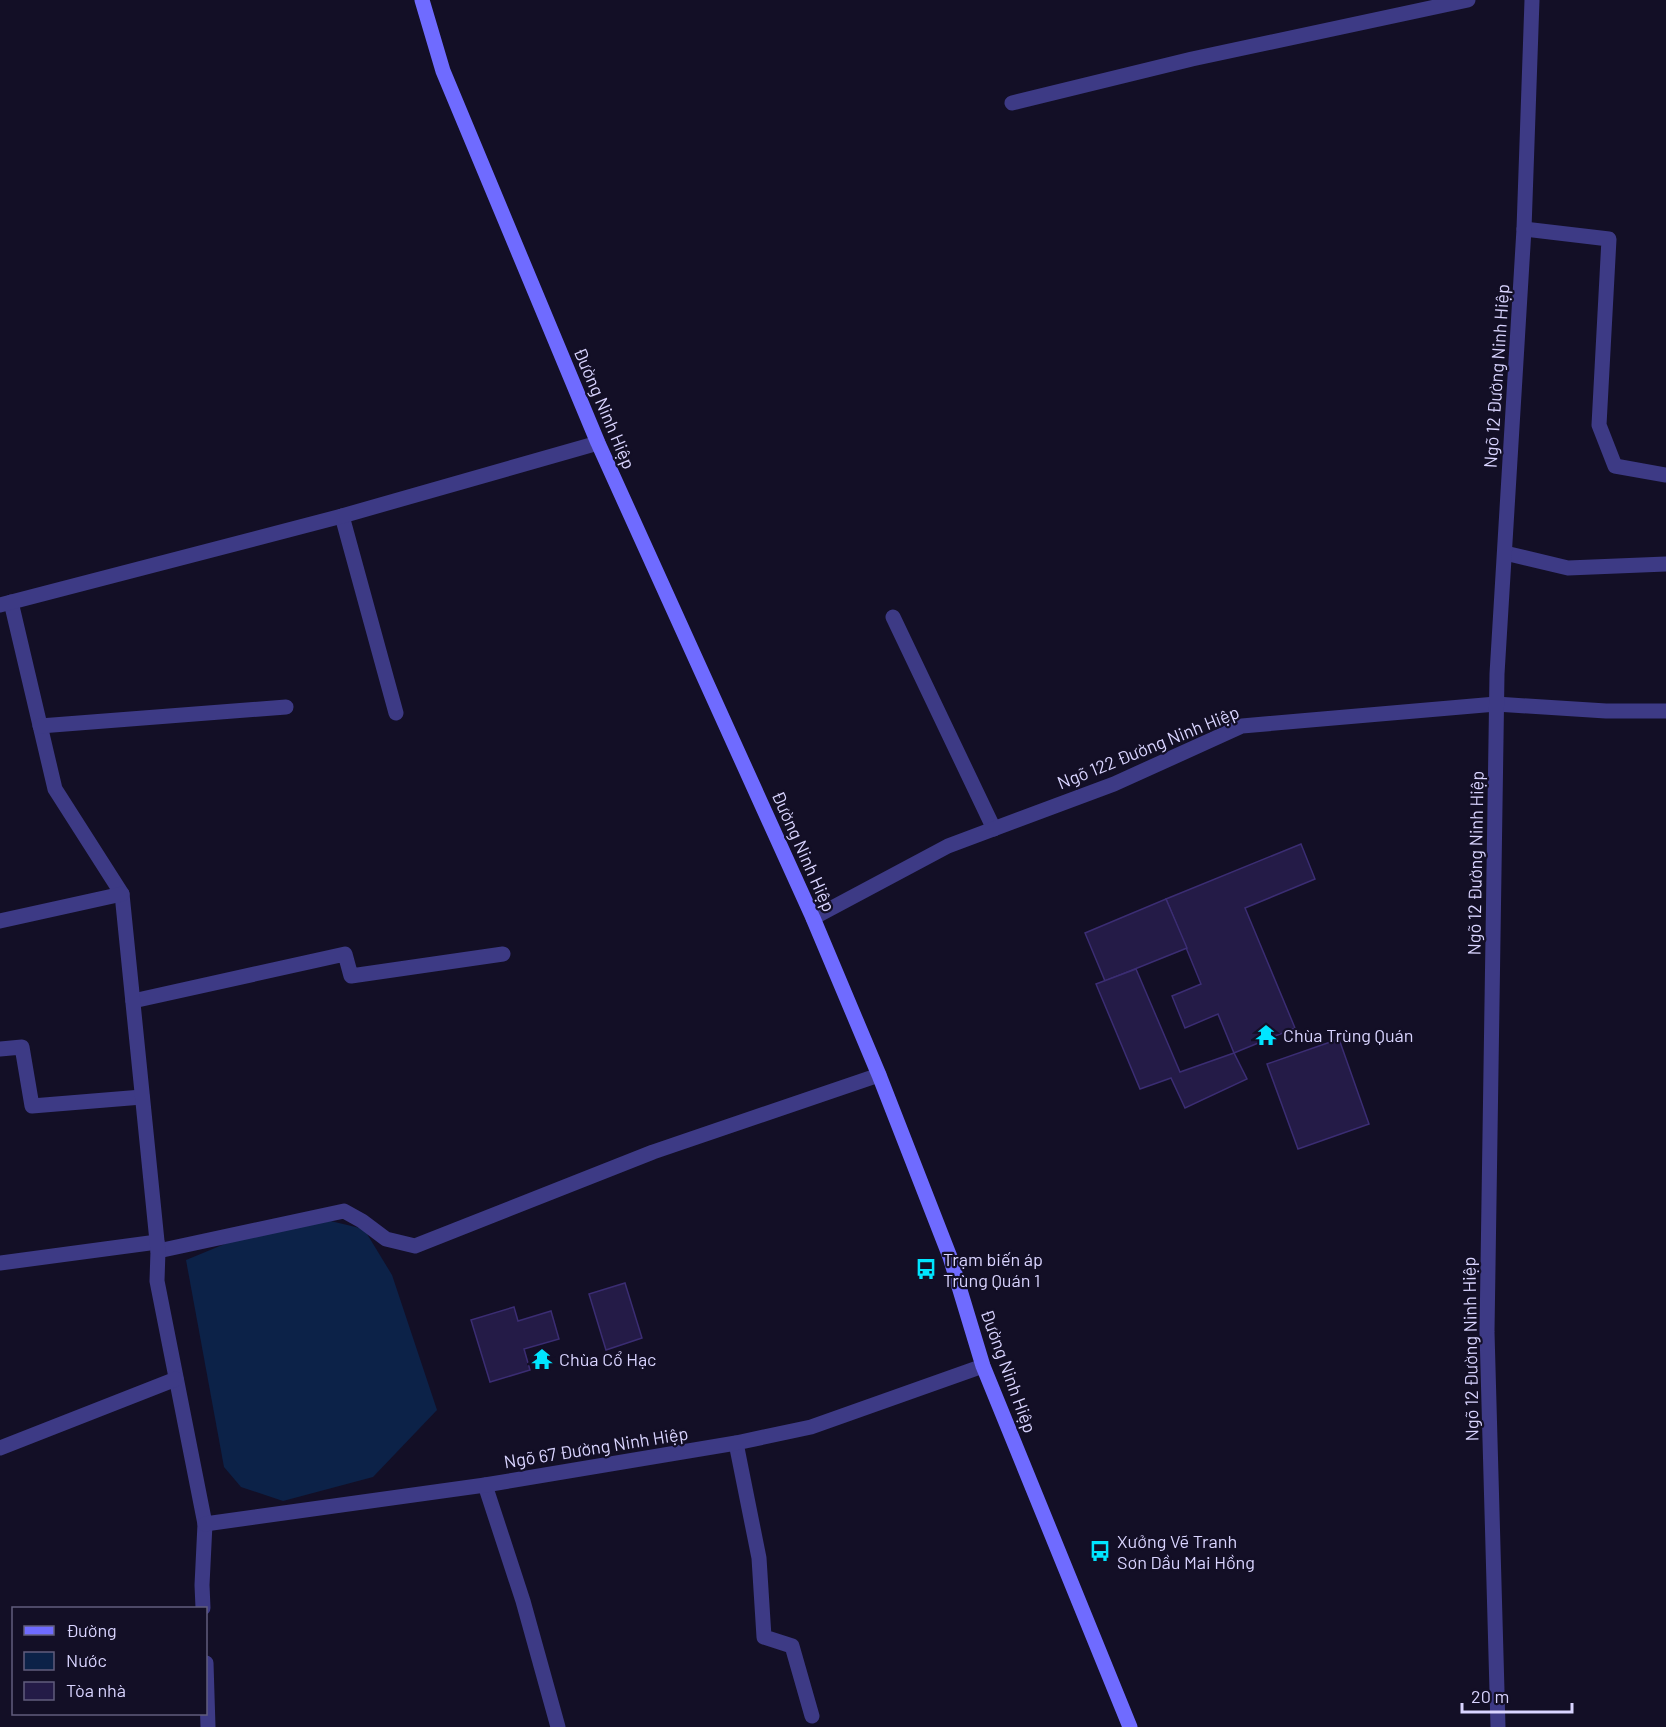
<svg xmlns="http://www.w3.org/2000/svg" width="1666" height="1727" font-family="Barlow,sans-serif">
	<rect width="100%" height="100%" fill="#130f26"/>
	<polygon fill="#0c2248" points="318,1218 364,1229 392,1275 437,1410 373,1477 283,1501 241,1487 224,1467 186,1260 232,1241"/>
	<g fill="#241b47" stroke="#3b2d73" stroke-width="1.5">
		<polygon points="1301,844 1315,879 1245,908 1295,1028 1234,1053 1218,1014 1185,1028 1172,996 1201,984 1166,899"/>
		<polygon points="1166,899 1187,948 1105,981 1085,933"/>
		<polygon points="1136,969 1180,1072 1234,1053 1247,1079 1185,1108 1171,1078 1140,1089 1096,984"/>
		<polygon points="1339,1039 1369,1124 1298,1149 1267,1064"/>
		<polygon points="625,1283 642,1338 606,1350 589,1294"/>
		<polygon points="514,1307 518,1321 551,1311 559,1339 524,1349 530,1370 490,1382 471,1320"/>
	</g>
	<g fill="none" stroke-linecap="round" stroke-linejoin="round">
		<g stroke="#3d3a85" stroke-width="15">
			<polyline points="1012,103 1192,59 1468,0"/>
			<polyline points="133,1001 345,954 351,976 503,954"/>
			<polyline points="0,1049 22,1047 32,1106 142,1097"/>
			<polyline points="158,1251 344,1211 362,1221 386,1239 415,1246 653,1152 879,1075"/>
			<polyline points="0,1263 157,1242"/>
		</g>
		<g stroke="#3d3a85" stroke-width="15">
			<polyline points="1524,229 1609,239 1599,425 1615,466 1666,475"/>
			<polyline points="342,516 396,713"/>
			<polyline points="1505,553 1568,568 1666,564"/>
			<polyline points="11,602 55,789 122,894 158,1251 157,1281 205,1524 202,1585 203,1608"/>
			<polyline points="0,605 342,516 598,443"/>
			<polyline points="893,617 994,829"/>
			<polyline points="40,726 286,707"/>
			<polyline points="813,918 948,846 1114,784 1242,726 1496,704 1606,711 1666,711"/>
			<polyline points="0,921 122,894"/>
			<polyline points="736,1443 759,1558 764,1637 792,1646 812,1716"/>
			<polyline points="0,1448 176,1379"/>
			<polyline points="485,1485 523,1601 558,1727"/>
			<polyline points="205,1524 485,1485 736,1443 811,1427 983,1366"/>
			<polyline points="206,1663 208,1727"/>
			<polyline points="1498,1727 1487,1332 1497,674 1524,229 1532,0"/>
		</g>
		<polyline stroke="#6f6bff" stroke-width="15" points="422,0 443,71 598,443 813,918 879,1075 950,1257 983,1366 1130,1727"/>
	</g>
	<defs>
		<symbol id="temple-bare" viewBox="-9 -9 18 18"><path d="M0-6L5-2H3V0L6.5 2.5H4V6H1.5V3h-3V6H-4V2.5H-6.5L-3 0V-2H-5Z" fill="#00e5ff" stroke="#130f26" stroke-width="2.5" paint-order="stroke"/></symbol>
		<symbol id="bus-bare" viewBox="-9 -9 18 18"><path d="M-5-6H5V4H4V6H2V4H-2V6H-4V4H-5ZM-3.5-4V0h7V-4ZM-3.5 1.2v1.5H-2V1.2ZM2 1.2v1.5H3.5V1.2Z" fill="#00e5ff" stroke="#130f26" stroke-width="2.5" paint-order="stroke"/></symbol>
	</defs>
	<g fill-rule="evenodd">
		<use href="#temple-bare" x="1251" y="1020" width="30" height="30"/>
		<use href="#bus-bare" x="911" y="1254" width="30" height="30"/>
		<use href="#temple-bare" x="527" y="1344" width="30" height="30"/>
		<use href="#bus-bare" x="1085" y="1536" width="30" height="30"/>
	</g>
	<g text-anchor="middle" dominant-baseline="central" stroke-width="4.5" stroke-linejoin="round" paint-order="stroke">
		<g font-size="18" fill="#d9d4ff" stroke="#130f26">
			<text transform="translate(1496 376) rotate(-86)">Ngõ 12 Đường Ninh Hiệp</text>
			<text transform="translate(605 408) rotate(67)">Đường Ninh Hiệp</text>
			<text transform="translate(1148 747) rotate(-22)">Ngõ 122 Đường Ninh Hiệp</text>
			<text transform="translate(804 851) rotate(66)">Đường Ninh Hiệp</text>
			<text transform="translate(1475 863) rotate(-89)">Ngõ 12 Đường Ninh Hiệp</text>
			<text transform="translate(1470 1349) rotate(-91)">Ngõ 12 Đường Ninh Hiệp</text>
			<text transform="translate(1009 1371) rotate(70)">Đường Ninh Hiệp</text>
			<text transform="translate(596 1447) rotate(-9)">Ngõ 67 Đường Ninh Hiệp</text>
		</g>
		<g font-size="18" fill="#d9d4ff" stroke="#130f26" text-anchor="start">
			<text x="1283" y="1035">Chùa Trùng Quán</text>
			<text x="943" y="1259">Trạm biến áp<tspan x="943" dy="21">Trùng Quán 1</tspan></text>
			<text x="559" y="1359">Chùa Cổ Hạc</text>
			<text x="1117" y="1541">Xưởng Vẽ Tranh<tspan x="1117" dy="21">Sơn Dầu Mai Hồng</tspan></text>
		</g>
	</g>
	<rect x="12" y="1607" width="195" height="108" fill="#130f26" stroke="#625e7d" stroke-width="1.5"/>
	<rect x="24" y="1626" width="30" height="9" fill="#6f6bff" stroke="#625e7d" stroke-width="1.5"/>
	<text x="66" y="1637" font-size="18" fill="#d9d4ff">Đường</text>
	<rect x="24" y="1652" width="30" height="18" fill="#0c2248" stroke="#625e7d" stroke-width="1.5"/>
	<text x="66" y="1667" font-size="18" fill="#d9d4ff">Nước</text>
	<rect x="24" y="1682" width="30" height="18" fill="#241b47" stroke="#625e7d" stroke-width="1.5"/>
	<text x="66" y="1697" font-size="18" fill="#d9d4ff">Tòa nhà</text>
	<path d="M1462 1703v9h110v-9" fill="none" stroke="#d9d4ff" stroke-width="3"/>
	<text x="1471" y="1703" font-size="18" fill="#d9d4ff" stroke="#130f26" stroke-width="4.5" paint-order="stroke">20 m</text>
</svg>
